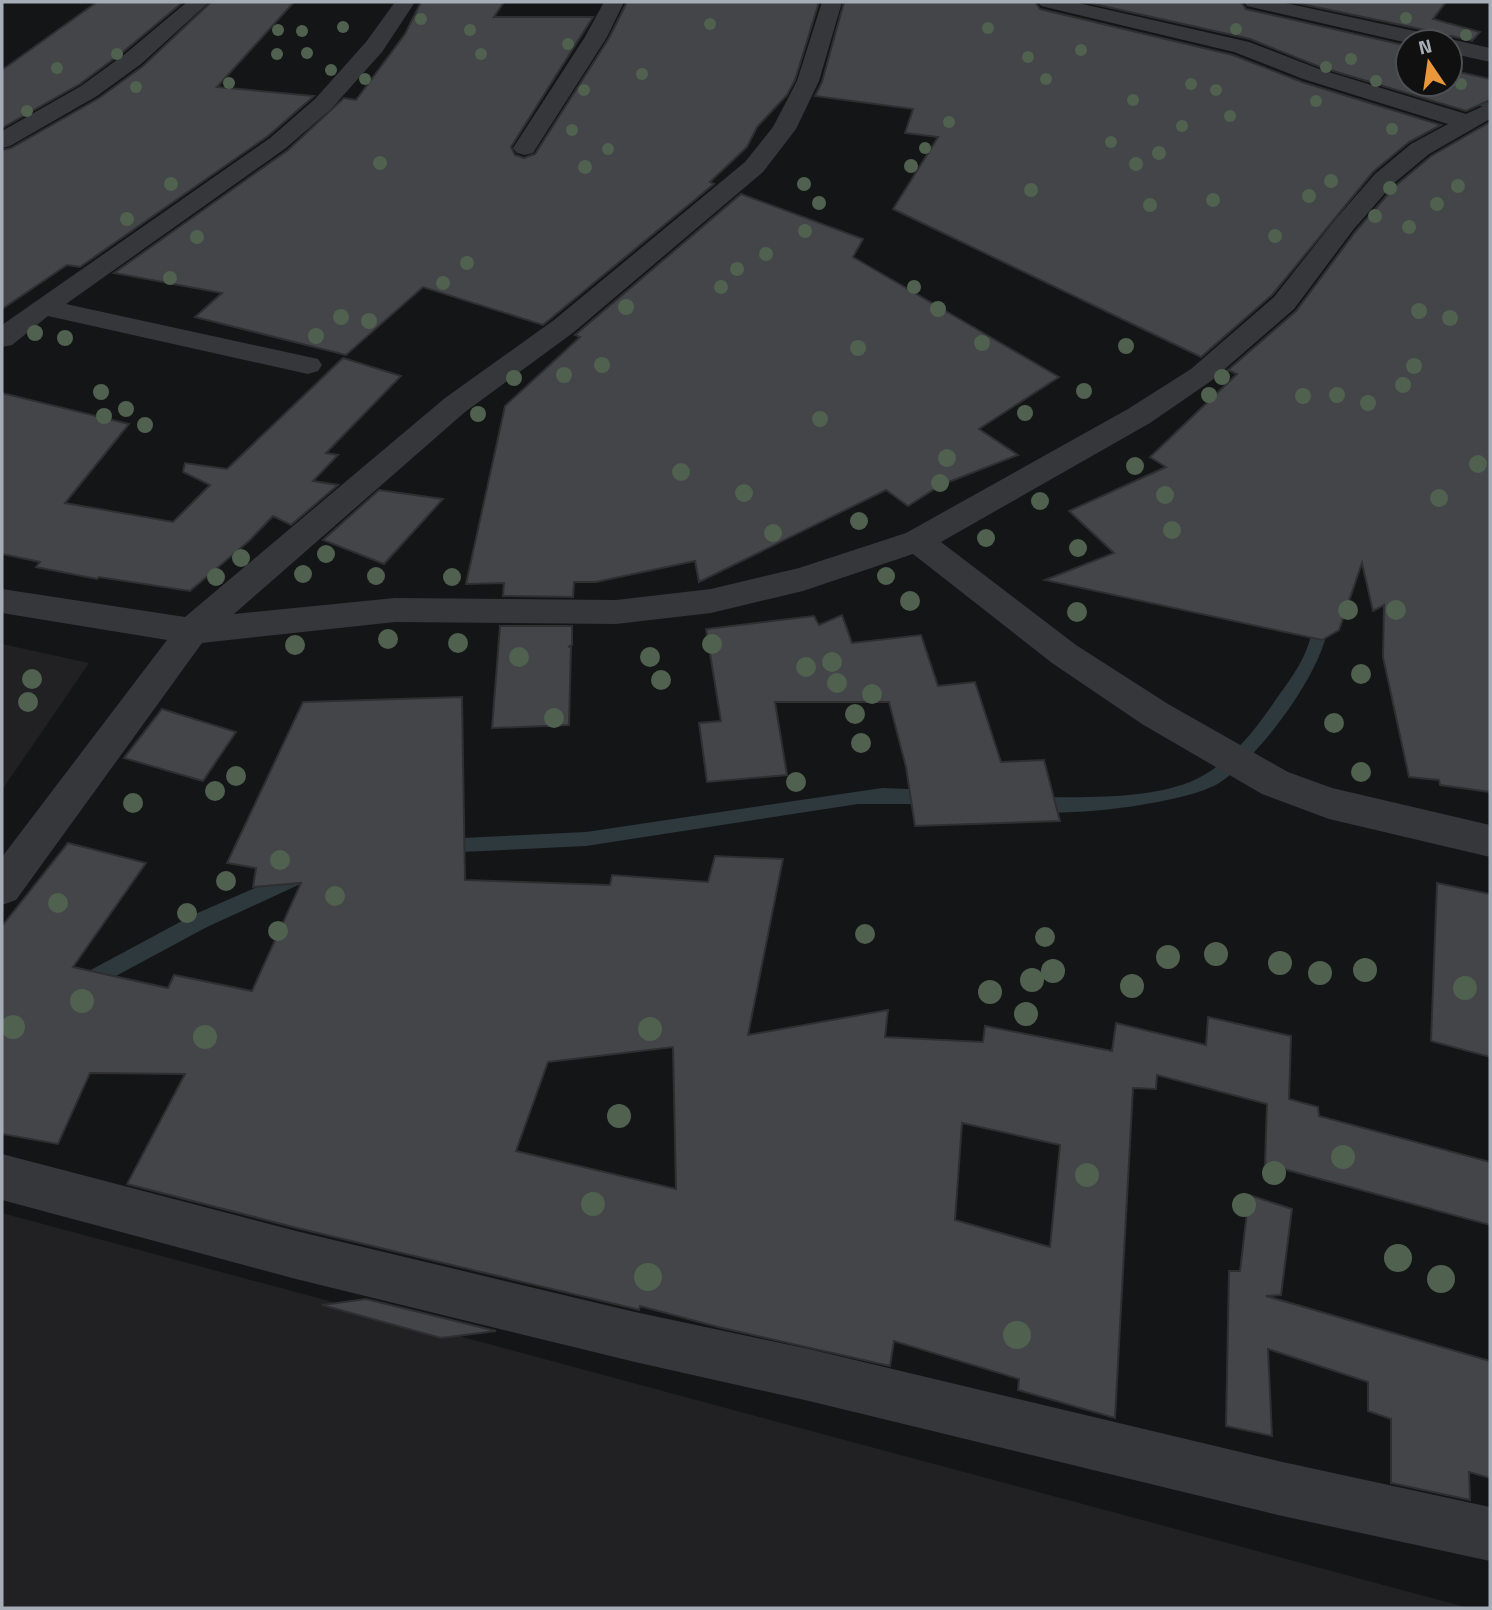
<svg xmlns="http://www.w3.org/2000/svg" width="1492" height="1610" font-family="'Titillium Web',sans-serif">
	<rect width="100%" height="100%" fill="#141516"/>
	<g fill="#212123">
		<polygon points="2,644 89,663 2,790"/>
		<polygon points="2,1213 1469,1608 2,1608"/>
	</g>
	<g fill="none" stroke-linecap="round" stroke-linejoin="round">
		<g fill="#2e393e" fill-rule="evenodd">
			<polygon points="1410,84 1426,84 1490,103 1490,109"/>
			<path d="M1321,611l8,6c0,48 -69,140 -110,166 -31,20 -160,37 -194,26l-3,-5 3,-5 6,-2c51,0 129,4 173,-22 30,-17 54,-49 73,-77 18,-25 36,-49 36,-81z"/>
			<polygon points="882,788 933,790 939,792 942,797 939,802 933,804 858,804 586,846 440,853 434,851 431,846 434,841 440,839 586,832"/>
			<polygon points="301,868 307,871 310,876 307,881 207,927 88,991 81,994 74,991 71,985 74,979 193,915"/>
		</g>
	</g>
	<g fill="#444549" stroke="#2f2f32" stroke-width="2" fill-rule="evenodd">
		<polygon points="97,2 183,2 123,52 80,84 2,128 2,70"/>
		<polygon points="211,2 294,2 217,87 314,96 268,136 80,267 67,265 2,309 2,150 11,148 99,98 143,66"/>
		<polygon points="421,2 504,2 494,17 593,17 511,147 515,155 524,158 535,154 609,38 627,2 819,2 795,80 787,95 757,127 747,147 710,182 714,184 543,325 423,287 346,355 195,317 222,293 114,273 288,150 344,98 356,100 405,34"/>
		<polygon points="844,2 1035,2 1040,9 1233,55 1302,82 1441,125 1409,142 1373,172 1272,295 1201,357 893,209 938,137 905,133 913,109 815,96 822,82"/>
		<polygon points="1085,2 1241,2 1246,9 1408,46 1408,84 1450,84 1450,70 1490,79 1490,100 1466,111 1320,67 1250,39"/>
		<polygon points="1292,2 1446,2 1433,19 1480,32 1472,41 1451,36 1443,38 1434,32"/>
		<polygon points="1490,122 1490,792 1440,785 1439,780 1409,777 1383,657 1384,605 1373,611 1362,563 1339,630 1322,640 1045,580 1114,553 1069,511 1166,467 1150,457 1237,374 1228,370 1296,311 1355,232 1395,186 1431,156"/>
		<polygon points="741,194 863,239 853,257 1059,377 979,429 1018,455 941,485 908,506 886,490 699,582 695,561 596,582 574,582 573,597 503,596 504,583 466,584 505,406 580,337 575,335"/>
		<polygon points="343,358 401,376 326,453 338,455 313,481 338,485 291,525 273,516 249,541 190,591 99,577 97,579 36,567 40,562 2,554 2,393 129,424 65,503 173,522 210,485 183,472 185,463 227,469"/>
		<polygon points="379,490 443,499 384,564 323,540"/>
		<polygon points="842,615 852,643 921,635 938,686 975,682 1001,762 1044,760 1060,821 915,826 906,767 889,702 775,702 787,775 707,782 699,723 721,721 706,629 814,616 819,625"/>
		<polygon points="500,626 572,626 572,645 568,647 571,646 569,725 492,728"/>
		<path d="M462,697l3,183 145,5 2,-10 96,7 7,-26 68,3 -35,176 140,-25 -3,27 98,5 2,-16 127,25 4,-28 90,22 2,-28 83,19 -2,63 29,8 1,9 171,46v63l-225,-61 2,-60 -110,-29 -1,14 -23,-1 -18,330 -97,-28 1,-11 -125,-38 -4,25 -172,-39 -78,-21 -1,4 -3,-1 -339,-81 -170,-44 58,-110 -95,-1 -32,71 -56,-10v-208l66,-83 78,20 -73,104 95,21 6,-13 78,16 49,-108 -48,4 3,-19 -29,-5 76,-161zM673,1047l3,142 -160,-38 32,-89zM962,1123l98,22 -10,102 -95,-27z"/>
		<polygon points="162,709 236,732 203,781 124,758"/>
		<polygon points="1437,883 1490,894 1490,1057 1431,1041"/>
		<polygon points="1249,1195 1292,1209 1281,1295 1266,1296 1490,1361 1490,1478 1469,1472 1470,1500 1391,1483 1391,1419 1368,1411 1368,1382 1268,1349 1272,1436 1226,1426 1229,1271 1240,1271"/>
		<polygon points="366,1299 496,1331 441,1338 322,1305"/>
	</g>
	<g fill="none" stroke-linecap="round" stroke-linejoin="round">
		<g fill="#36373b" fill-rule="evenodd">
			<polygon points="187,2 209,2 141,64 97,96 10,146 2,148 2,131 81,86 125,54"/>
			<polygon points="395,2 415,2 382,52 331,109 286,148 66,304 318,359 322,365 318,371 308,374 48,316 12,345 2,347 2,325 270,138 315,99 366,42"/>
			<polygon points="604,2 624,2 607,37 533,153 525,155 517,153 513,148 585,37"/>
			<polygon points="822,2 842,2 819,81 796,129 763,172 574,332 465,412 234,614 395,598 616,600 711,589 799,568 906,533 1128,409 1191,369 1274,297 1335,220 1375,174 1411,144 1448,124 1303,79 1234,52 1041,6 1038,2 1074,2 1249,42 1319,69 1466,114 1490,103 1490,119 1429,154 1393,184 1353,230 1294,309 1211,381 1150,423 941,542 1076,645 1168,704 1288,772 1332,788 1490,825 1490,857 1329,819 1262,794 1142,724 1052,663 913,554 803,591 711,613 616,624 395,622 202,643 16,900 2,905 2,857 167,640 2,613 2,589 185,617 445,398 554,320 745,162 773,127 797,81"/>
			<polygon points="1244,2 1281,2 1433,35 1443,41 1450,39 1490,48 1490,62 1450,53 1450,42 1408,43 1247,6"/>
			<polygon points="2,1154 296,1231 635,1312 809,1349 1278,1461 1490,1507 1490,1561 1278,1515 809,1401 635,1362 296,1279 2,1200"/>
		</g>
	</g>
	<g fill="#506150">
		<circle cx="1406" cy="18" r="6"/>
		<circle cx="421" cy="19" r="6"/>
		<circle cx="710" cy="24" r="6"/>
		<circle cx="343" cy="27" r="6"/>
		<circle cx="988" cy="28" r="6"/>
		<circle cx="1236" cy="29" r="6"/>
		<circle cx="278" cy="30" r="6"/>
		<circle cx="470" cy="30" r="6"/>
		<circle cx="302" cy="31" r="6"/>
		<circle cx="1466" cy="35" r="6"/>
		<circle cx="568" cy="44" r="6"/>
		<circle cx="1081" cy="50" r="6"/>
		<circle cx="307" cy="53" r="6"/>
		<circle cx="117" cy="54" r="6"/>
		<circle cx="277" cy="54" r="6"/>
		<circle cx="481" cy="54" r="6"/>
		<circle cx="1028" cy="57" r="6"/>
		<circle cx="1351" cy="59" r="6"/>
		<circle cx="1326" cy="67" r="6"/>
		<circle cx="57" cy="68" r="6"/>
		<circle cx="331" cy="70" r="6"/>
		<circle cx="642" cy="74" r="6"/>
		<circle cx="365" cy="79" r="6"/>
		<circle cx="1046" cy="79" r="6"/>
		<circle cx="1376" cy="81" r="6"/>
		<circle cx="229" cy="83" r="6"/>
		<circle cx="1191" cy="84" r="6"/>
		<circle cx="1461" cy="84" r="6"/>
		<circle cx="136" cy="87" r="6"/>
		<circle cx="584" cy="90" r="6"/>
		<circle cx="1216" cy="90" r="6"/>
		<circle cx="1133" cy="100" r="6"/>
		<circle cx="1316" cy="101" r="6"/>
		<circle cx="27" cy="111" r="6"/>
		<circle cx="1230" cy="116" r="6"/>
		<circle cx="949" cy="122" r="6"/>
		<circle cx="1182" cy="126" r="6"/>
		<circle cx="1392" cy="129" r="6"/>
		<circle cx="572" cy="130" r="6"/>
		<circle cx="1111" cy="142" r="6"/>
		<circle cx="925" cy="148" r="6"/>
		<circle cx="608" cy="149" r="6"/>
		<circle cx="1159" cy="153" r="7"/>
		<circle cx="380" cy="163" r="7"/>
		<circle cx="1136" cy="164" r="7"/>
		<circle cx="911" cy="166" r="7"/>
		<circle cx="585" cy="167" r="7"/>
		<circle cx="1331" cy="181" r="7"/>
		<circle cx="171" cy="184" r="7"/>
		<circle cx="804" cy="184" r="7"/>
		<circle cx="1458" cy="186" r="7"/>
		<circle cx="1390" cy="188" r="7"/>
		<circle cx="1031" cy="190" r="7"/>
		<circle cx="1309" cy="196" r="7"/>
		<circle cx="1213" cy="200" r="7"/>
		<circle cx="819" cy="203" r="7"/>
		<circle cx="1437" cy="204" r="7"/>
		<circle cx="1150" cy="205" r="7"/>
		<circle cx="1375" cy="216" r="7"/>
		<circle cx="127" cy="219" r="7"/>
		<circle cx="1409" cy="227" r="7"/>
		<circle cx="805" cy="231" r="7"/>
		<circle cx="1275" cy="236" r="7"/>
		<circle cx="197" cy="237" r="7"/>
		<circle cx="766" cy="254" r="7"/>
		<circle cx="467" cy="263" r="7"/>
		<circle cx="737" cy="269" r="7"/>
		<circle cx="170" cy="278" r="7"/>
		<circle cx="443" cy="283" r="7"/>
		<circle cx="721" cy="287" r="7"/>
		<circle cx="914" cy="287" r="7"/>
		<circle cx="626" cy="307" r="8"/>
		<circle cx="938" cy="309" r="8"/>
		<circle cx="1419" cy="311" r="8"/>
		<circle cx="341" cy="317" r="8"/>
		<circle cx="1450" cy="318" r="8"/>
		<circle cx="369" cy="321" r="8"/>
		<circle cx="35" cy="333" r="8"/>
		<circle cx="316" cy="336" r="8"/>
		<circle cx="65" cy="338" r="8"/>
		<circle cx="982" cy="343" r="8"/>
		<circle cx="1126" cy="346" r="8"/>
		<circle cx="858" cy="348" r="8"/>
		<circle cx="602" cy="365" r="8"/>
		<circle cx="1414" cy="366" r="8"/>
		<circle cx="564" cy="375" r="8"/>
		<circle cx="1222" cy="377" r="8"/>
		<circle cx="514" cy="378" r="8"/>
		<circle cx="1403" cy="385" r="8"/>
		<circle cx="1084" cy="391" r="8"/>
		<circle cx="101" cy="392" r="8"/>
		<circle cx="1209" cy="395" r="8"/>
		<circle cx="1337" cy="395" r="8"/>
		<circle cx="1303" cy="396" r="8"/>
		<circle cx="1368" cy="403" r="8"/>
		<circle cx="126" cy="409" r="8"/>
		<circle cx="1025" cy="413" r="8"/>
		<circle cx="478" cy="414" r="8"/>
		<circle cx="104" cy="416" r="8"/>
		<circle cx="820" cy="419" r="8"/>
		<circle cx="145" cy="425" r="8"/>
		<circle cx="947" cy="458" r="9"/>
		<circle cx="1478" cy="464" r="9"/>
		<circle cx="1135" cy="466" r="9"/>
		<circle cx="681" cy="472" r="9"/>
		<circle cx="940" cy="483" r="9"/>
		<circle cx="744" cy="493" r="9"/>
		<circle cx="1165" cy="495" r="9"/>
		<circle cx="1439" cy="498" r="9"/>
		<circle cx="1040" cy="501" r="9"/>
		<circle cx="859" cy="521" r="9"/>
		<circle cx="1172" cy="530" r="9"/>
		<circle cx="773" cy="533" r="9"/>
		<circle cx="986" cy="538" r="9"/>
		<circle cx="1078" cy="548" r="9"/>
		<circle cx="326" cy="554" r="9"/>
		<circle cx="241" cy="558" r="9"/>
		<circle cx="303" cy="574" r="9"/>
		<circle cx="376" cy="576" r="9"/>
		<circle cx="886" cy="576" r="9"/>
		<circle cx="216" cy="577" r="9"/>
		<circle cx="452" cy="577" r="9"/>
		<circle cx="910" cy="601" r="10"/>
		<circle cx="1348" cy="610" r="10"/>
		<circle cx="1396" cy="610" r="10"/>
		<circle cx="1077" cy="612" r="10"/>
		<circle cx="388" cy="639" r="10"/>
		<circle cx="458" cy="643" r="10"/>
		<circle cx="712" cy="644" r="10"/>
		<circle cx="295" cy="645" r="10"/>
		<circle cx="519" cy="657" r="10"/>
		<circle cx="650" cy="657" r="10"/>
		<circle cx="832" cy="662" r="10"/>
		<circle cx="806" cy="667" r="10"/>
		<circle cx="1361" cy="674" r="10"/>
		<circle cx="32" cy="679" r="10"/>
		<circle cx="661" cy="680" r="10"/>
		<circle cx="837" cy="683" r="10"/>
		<circle cx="872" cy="694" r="10"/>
		<circle cx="28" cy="702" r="10"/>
		<circle cx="855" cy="714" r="10"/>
		<circle cx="554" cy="718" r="10"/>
		<circle cx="1334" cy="723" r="10"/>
		<circle cx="861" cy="743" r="10"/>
		<circle cx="1361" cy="772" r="10"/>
		<circle cx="236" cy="776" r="10"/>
		<circle cx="796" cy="782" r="10"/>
		<circle cx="215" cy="791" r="10"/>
		<circle cx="133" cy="803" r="10"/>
		<circle cx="280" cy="860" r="10"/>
		<circle cx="226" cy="881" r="10"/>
		<circle cx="335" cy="896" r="10"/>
		<circle cx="58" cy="903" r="10"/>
		<circle cx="187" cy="913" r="10"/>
		<circle cx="278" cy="931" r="10"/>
		<circle cx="865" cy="934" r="10"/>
		<circle cx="1045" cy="937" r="10"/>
		<circle cx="1216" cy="954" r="12"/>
		<circle cx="1168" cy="957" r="12"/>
		<circle cx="1280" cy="963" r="12"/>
		<circle cx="1365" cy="970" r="12"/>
		<circle cx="1053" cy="971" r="12"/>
		<circle cx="1320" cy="973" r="12"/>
		<circle cx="1032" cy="980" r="12"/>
		<circle cx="1132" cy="986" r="12"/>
		<circle cx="1465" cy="988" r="12"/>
		<circle cx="990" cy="992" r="12"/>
		<circle cx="82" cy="1001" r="12"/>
		<circle cx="1026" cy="1014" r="12"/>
		<circle cx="13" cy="1027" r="12"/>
		<circle cx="650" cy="1029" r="12"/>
		<circle cx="205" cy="1037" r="12"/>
		<circle cx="619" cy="1116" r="12"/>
		<circle cx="1343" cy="1157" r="12"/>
		<circle cx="1274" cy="1173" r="12"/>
		<circle cx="1087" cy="1175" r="12"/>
		<circle cx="593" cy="1204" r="12"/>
		<circle cx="1244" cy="1205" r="12"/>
		<circle cx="1398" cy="1258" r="14"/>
		<circle cx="648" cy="1277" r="14"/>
		<circle cx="1441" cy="1279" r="14"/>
		<circle cx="1017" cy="1335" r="14"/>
	</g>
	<rect width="1492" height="1610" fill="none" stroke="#a7adb6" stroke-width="7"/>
	<g transform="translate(1429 63) rotate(347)"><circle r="33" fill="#101011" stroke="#4c4f53" stroke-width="2"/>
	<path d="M0-5L12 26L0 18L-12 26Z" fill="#e9973a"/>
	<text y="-10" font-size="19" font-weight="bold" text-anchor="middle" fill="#a7adb6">N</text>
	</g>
</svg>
